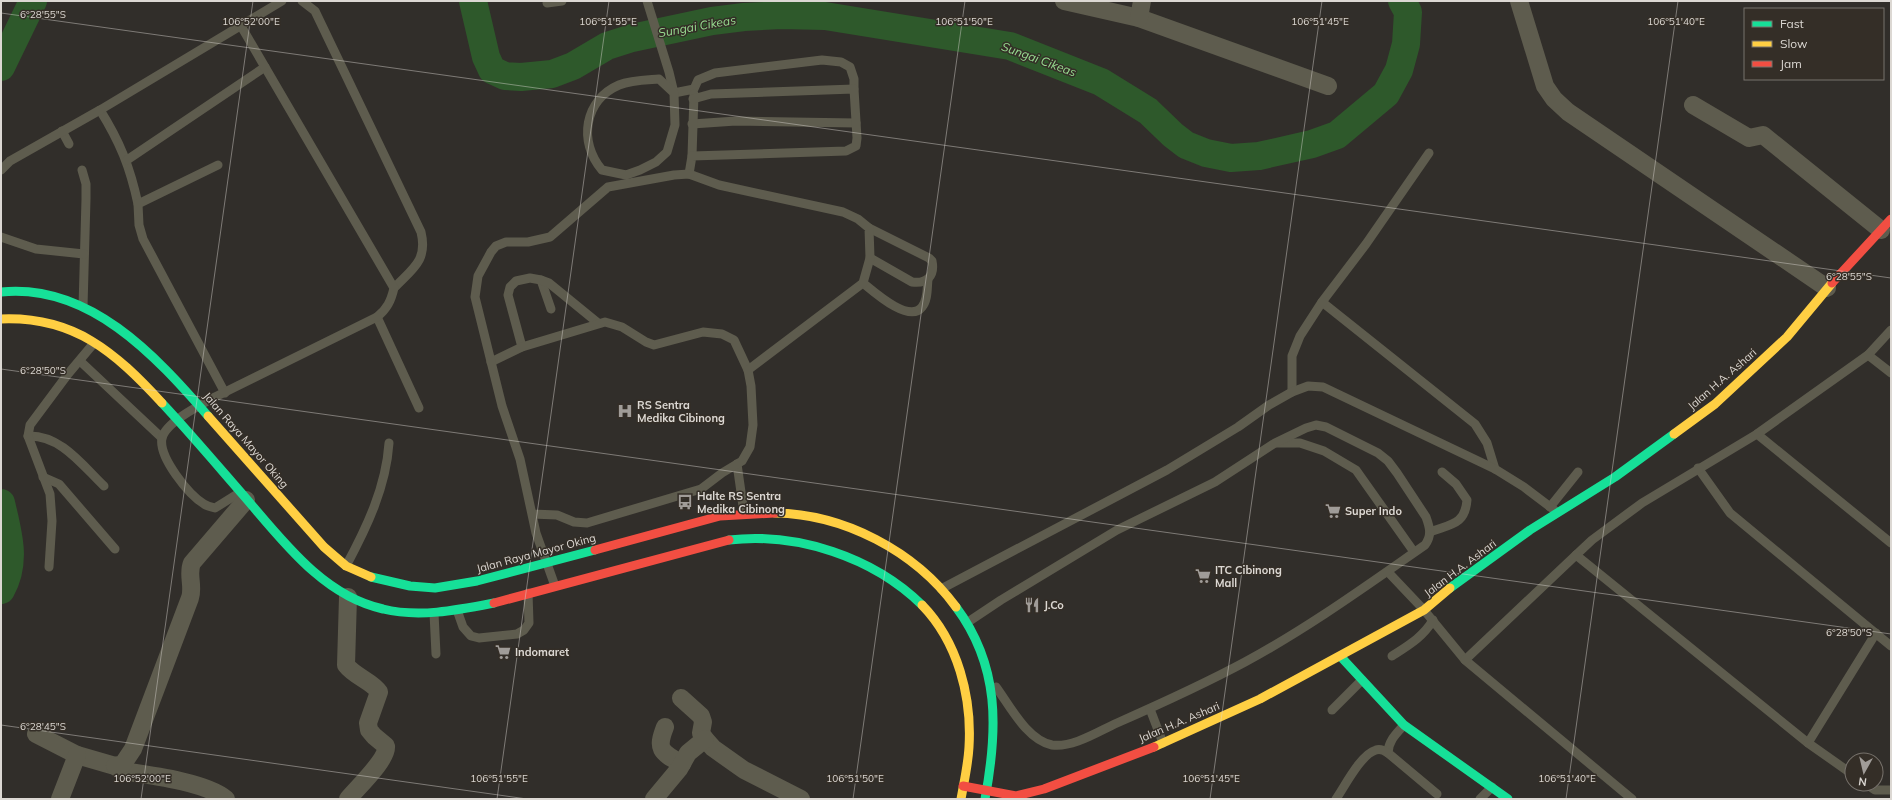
<svg xmlns="http://www.w3.org/2000/svg" width="1892" height="800" font-family="Mulish,sans-serif">
	<rect width="100%" height="100%" fill="#312e2a"/>
	<g fill="none" stroke-linecap="round" stroke-linejoin="round">
		<g stroke="#2e592b" stroke-width="28">
			<polyline points="473,1 486,57 492,70 505,76 521,77 552,74 573,66 607,46 632,38 712,21 744,17 781,15 825,16 1010,46 1101,82 1148,111 1173,135 1186,145 1206,153 1231,158 1259,156 1312,144 1337,135 1386,94 1399,70 1406,44 1408,12 1402,1"/>
			<polyline points="1,67 33,1"/>
			<path d="M1,503c7,30 16,59 0,87"/>
		</g>
		<g stroke="#5e5c4e" stroke-width="9">
			<path d="M302,1l13,10 106,221c7,29 -9,37 -27,56"/>
			<polyline points="647,1 669,72 674,93 694,89 698,80 715,73 822,60 841,62 850,67 854,79 854,89"/>
			<polyline points="547,3 562,1"/>
			<path d="M659,79l15,14 1,32 -8,27 -11,10 -16,8 -14,5 -24,-5c-24,-28 -18,-70 17,-85 12,-5 27,-5 40,-6z"/>
			<path d="M100,110c20,32 30,57 38,94"/>
			<polyline points="692,124 736,121 856,123"/>
			<polyline points="62,131 69,144"/>
			<polyline points="692,156 694,94"/>
			<polyline points="127,160 265,67"/>
			<polyline points="218,165 138,204 139,225 143,239 225,393"/>
			<polyline points="1,170 10,161 100,110 282,1"/>
			<polyline points="82,170 86,184 86,199 83,307"/>
			<polyline points="689,174 692,156 846,151 856,146 857,138 854,89 711,94 693,99"/>
			<path d="M869,228l60,30 3,3c3,15 -5,23 -20,21l-42,-24"/>
			<polyline points="1,237 36,249 84,254"/>
			<polyline points="541,280 551,309"/>
			<path d="M863,283c10,8 46,41 59,24 6,-7 5,-19 6,-28"/>
			<polyline points="1322,302 1475,424 1487,443 1495,469"/>
			<polyline points="377,317 419,408"/>
			<polyline points="522,347 508,295 510,287 516,281 530,278 541,280 549,283 598,323"/>
			<polyline points="1868,355 1891,373"/>
			<polyline points="80,361 162,438"/>
			<polyline points="491,362 522,347 605,322 622,327 646,342 654,345 703,332 722,334 734,340 748,370"/>
			<polyline points="1292,392 1292,356 1300,336 1322,302 1366,244 1429,153"/>
			<polyline points="1757,434 1891,543"/>
			<path d="M28,436c33,-1 54,29 76,50"/>
			<polyline points="1277,443 1300,443 1324,451 1356,470 1414,552"/>
			<polyline points="737,464 744,513"/>
			<polyline points="1698,468 1730,513 1891,646"/>
			<polyline points="43,477 59,484 115,549"/>
			<path d="M239,493l-24,15c-4,-1 -8,-2 -11,-4 -15,-9 -46,-47 -42,-66 4,-16 38,-33 53,-41l162,-80c10,-8 14,-16 17,-29l-153,-262"/>
			<polyline points="1550,507 1578,472"/>
			<polyline points="532,514 557,515 574,522 587,523 701,489 722,473 742,461 750,447 753,425 751,386 748,370 863,283 870,258 869,228 858,219 843,212 719,185 689,174 674,175 608,187 550,237 528,242 506,242 496,246 491,252 478,276 475,297 502,406 520,459 536,533 555,586"/>
			<path d="M1430,532c21,-8 35,-7 37,-32l-11,-16 -14,-12"/>
			<polyline points="1576,555 1592,540 1642,503 1757,434 1868,355 1891,330"/>
			<path d="M346,566c21,-39 40,-79 43,-123"/>
			<polyline points="49,567 52,521 50,494 28,436 30,425 68,374 94,343"/>
			<polyline points="1388,572 1424,610 1465,660 1632,799"/>
			<polyline points="941,589 1167,470 1238,427 1269,405 1292,392 1308,386 1323,387 1495,469 1524,487 1557,512"/>
			<polyline points="457,610 463,627 471,636 479,638 517,634 524,630 529,623 528,593"/>
			<polyline points="434,613 436,654"/>
			<path d="M968,622l33,-22 116,-70 98,-48 60,-39 31,-15 10,-3 10,2 52,26 10,8 9,12 29,44c4,11 6,18 -1,28 -59,41 -117,83 -180,117 -41,22 -85,42 -128,61 -18,8 -44,25 -65,22 -25,-5 -42,-39 -56,-58"/>
			<path d="M1392,656c17,-11 31,-19 41,-36"/>
			<polyline points="1465,660 1576,555 1808,743 1852,774"/>
			<polyline points="1150,709 1163,743"/>
			<polyline points="1332,710 1362,680"/>
			<path d="M1404,725c-7,8 -16,16 -16,28l49,41"/>
			<polyline points="1808,743 1876,633"/>
			<polyline points="1866,784 1875,790 1891,790"/>
			<path d="M1336,799c9,-13 25,-45 40,-49 5,-2 9,1 12,3"/>
			<polyline points="1480,799 1492,787"/>
		</g>
		<g stroke="#5e5c4e" stroke-width="18">
			<polyline points="1064,1 1139,18 1328,86"/>
			<polyline points="1519,1 1545,86 1554,99 1568,112 1827,288"/>
			<polyline points="1139,18 1142,1"/>
			<polyline points="1693,105 1749,138 1763,135 1881,230"/>
			<path d="M348,597l-2,68c8,11 27,17 33,27l-11,31 1,7 5,6 12,10c2,13 -29,42 -38,53"/>
			<polyline points="681,698 701,716 703,722 701,733 705,739 713,748 744,770 801,799"/>
			<path d="M665,727c-9,23 -4,25 17,37"/>
			<path d="M36,734l41,21 38,11 7,5c27,4 84,11 104,28"/>
			<path d="M115,766l8,-2 10,-15 57,-151c4,-12 -3,-24 2,-35l54,-63"/>
			<polyline points="60,799 77,755"/>
			<polyline points="654,799 679,769 688,753 705,739"/>
		</g>
		<g stroke="#16e098" stroke-width="9">
			<path d="M1,292c88,-9 154,63 207,124"/>
			<path d="M162,403c28,30 55,62 82,93 38,44 79,100 139,113 36,9 75,1 111,-6"/>
			<path d="M729,540c68,-8 144,17 193,65"/>
			<polyline points="371,577 410,586 435,588 477,581 595,550"/>
			<polyline points="1450,588 1530,530 1615,477 1674,434"/>
			<path d="M956,607c44,59 42,122 29,192"/>
			<polyline points="1341,657 1404,725 1508,799"/>
		</g>
		<g stroke="#ffcf43" stroke-width="9">
			<path d="M1,319c73,-3 114,33 161,84"/>
			<polyline points="208,416 324,547 346,566 371,577"/>
			<polyline points="1674,434 1715,404 1787,337 1832,283"/>
			<path d="M775,513c69,1 140,38 181,94"/>
			<path d="M922,605c36,37 50,92 47,142 -1,18 -5,35 -8,52"/>
			<polyline points="1154,747 1260,699 1424,610 1450,588"/>
		</g>
		<g stroke="#f24e42" stroke-width="9">
			<polyline points="1832,283 1891,219"/>
			<polyline points="595,550 720,516 775,513"/>
			<polyline points="494,603 729,540"/>
			<polyline points="963,786 1016,796 1044,789 1154,747"/>
		</g>
	</g>
	<path fill="none" stroke="#dcd8d3" stroke-width="1" stroke-opacity="0.45" d="M1,13l1890,265M1,369l1890,265M1,725l526,74M141,799l112,-798M497,799l112,-798M853,799l112,-798M1210,799l112,-798M1566,799l112,-798"/>
	<defs>
		<symbol id="hospital-bare" viewBox="-9 -9 18 18"><path d="M-5-5h3v3.5h4V-5h3V5h-3V1.5h-4V5h-3Z" fill="#a09c98" stroke="#342e27" stroke-width="2.5" paint-order="stroke"/></symbol>
		<symbol id="bus-bare" viewBox="-9 -9 18 18"><path d="M-5-6H5V4H4V6H2V4H-2V6H-4V4H-5ZM-3.5-4V0h7V-4ZM-3.5 1.2v1.5H-2V1.2ZM2 1.2v1.5H3.5V1.2Z" fill="#a09c98" stroke="#342e27" stroke-width="2.5" paint-order="stroke"/></symbol>
		<symbol id="supermarket-bare" viewBox="-9 -9 18 18"><path d="M-6-5.5h2.5l.6 2H6L4.5 2H-2.5L-4.4-4H-6ZM-1.5 3.2a1.3 1.3 0 1 0 .1 0ZM3 3.2a1.3 1.3 0 1 0 .1 0Z" fill="#a09c98" stroke="#342e27" stroke-width="2.5" paint-order="stroke"/></symbol>
		<symbol id="restaurant-bare" viewBox="-9 -9 18 18"><path d="M-5-6h1v4h1v-4h1v4h1v-4h1v5L-1.5 .5V6h-2V.5L-5-1ZM5-6V6H3V1.5H1.5Q1.5-4 5-6Z" fill="#a09c98" stroke="#342e27" stroke-width="2.5" paint-order="stroke"/></symbol>
	</defs>
	<g fill-rule="evenodd">
		<use href="#hospital-bare" x="614" y="400" width="22" height="22"/>
		<use href="#bus-bare" x="674" y="491" width="22" height="22"/>
		<use href="#supermarket-bare" x="1322" y="500" width="22" height="22"/>
		<use href="#supermarket-bare" x="1192" y="565" width="22" height="22"/>
		<use href="#restaurant-bare" x="1021" y="594" width="22" height="22"/>
		<use href="#supermarket-bare" x="492" y="641" width="22" height="22"/>
	</g>
	<g text-anchor="middle" dominant-baseline="central" stroke-width="3" stroke-linejoin="round" paint-order="stroke">
		<g font-size="11" fill="#dcd8d3" stroke="#342e27">
			<text transform="translate(1722 379) rotate(-41)">Jalan H.A. Ashari</text>
			<text transform="translate(246 440) rotate(49)">Jalan Raya Mayor Oking</text>
			<text transform="translate(536 553) rotate(-15)">Jalan Raya Mayor Oking</text>
			<text transform="translate(1460 568) rotate(-37)">Jalan H.A. Ashari</text>
			<text transform="translate(1179 722) rotate(-23)">Jalan H.A. Ashari</text>
		</g>
		<g font-size="11" font-weight="bold" fill="#dcd8d3" stroke="#342e27" text-anchor="start">
			<text x="637" y="405">RS Sentra<tspan x="637" dy="13">Medika Cibinong</tspan></text>
			<text x="697" y="496">Halte RS Sentra<tspan x="697" dy="13">Medika Cibinong</tspan></text>
			<text x="1345" y="511">Super Indo</text>
			<text x="1215" y="570">ITC Cibinong<tspan x="1215" dy="13">Mall</tspan></text>
			<text x="1044" y="605">J.Co</text>
			<text x="515" y="652">Indomaret</text>
		</g>
		<g font-size="12" font-style="italic" fill="#97dc90" stroke="#342e27">
			<text transform="translate(697 26) rotate(-10)">Sungai Cikeas</text>
			<text transform="translate(1039 59) rotate(20)">Sungai Cikeas</text>
		</g>
	</g>
	<g font-size="10" text-anchor="middle" fill="#dcd8d3" stroke="#342e27" stroke-width="3" stroke-linejoin="round" paint-order="stroke">
		<text x="43" y="18">6°28'55"S</text>
		<text x="251" y="25">106°52'00"E</text>
		<text x="608" y="25">106°51'55"E</text>
		<text x="964" y="25">106°51'50"E</text>
		<text x="1320" y="25">106°51'45"E</text>
		<text x="1676" y="25">106°51'40"E</text>
		<text x="1849" y="280">6°28'55"S</text>
		<text x="43" y="374">6°28'50"S</text>
		<text x="1849" y="636">6°28'50"S</text>
		<text x="43" y="730">6°28'45"S</text>
		<text x="142" y="782">106°52'00"E</text>
		<text x="499" y="782">106°51'55"E</text>
		<text x="855" y="782">106°51'50"E</text>
		<text x="1211" y="782">106°51'45"E</text>
		<text x="1567" y="782">106°51'40"E</text>
	</g>
	<rect width="1892" height="800" fill="none" stroke="#dcd8d3" stroke-width="4"/>
	<rect x="1744" y="8" width="140" height="72" fill="#342e27" stroke="#77726c"/>
	<rect x="1752" y="21" width="20" height="6" fill="#16e098" stroke="#77726c"/>
	<text x="1780" y="28" font-size="12" fill="#dcd8d3">Fast</text>
	<rect x="1752" y="41" width="20" height="6" fill="#ffcf43" stroke="#77726c"/>
	<text x="1780" y="48" font-size="12" fill="#dcd8d3">Slow</text>
	<rect x="1752" y="61" width="20" height="6" fill="#f24e42" stroke="#77726c"/>
	<text x="1780" y="68" font-size="12" fill="#dcd8d3">Jam</text>
	<g transform="translate(1864 772) rotate(188)"><circle r="19" fill="#342e27" stroke="#77726c"/>
	<path d="M0-3L7 15L0 10L-7 15Z" fill="#a09c98"/>
	<text y="-6" font-size="11" font-weight="bold" text-anchor="middle" fill="#dcd8d3">N</text>
	</g>
</svg>
